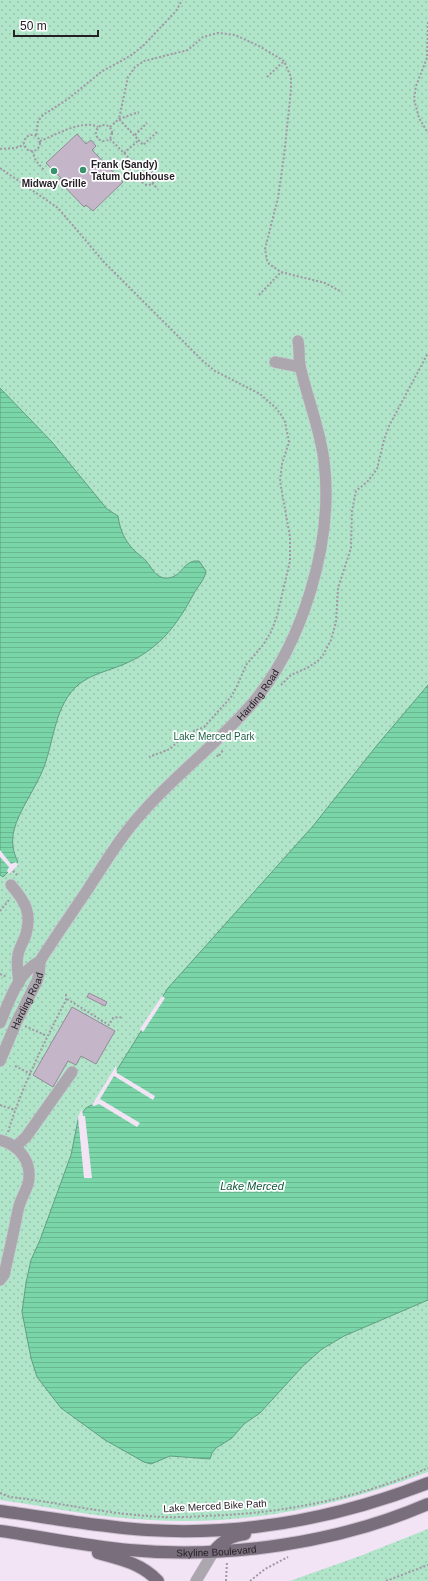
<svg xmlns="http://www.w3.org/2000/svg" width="428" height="1581" font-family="Helvetica,sans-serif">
	<defs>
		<pattern id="park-dots" width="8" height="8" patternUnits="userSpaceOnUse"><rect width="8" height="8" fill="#b0e5c9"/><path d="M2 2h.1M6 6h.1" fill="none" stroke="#97c4ac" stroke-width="1.8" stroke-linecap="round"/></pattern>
		<pattern id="water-rules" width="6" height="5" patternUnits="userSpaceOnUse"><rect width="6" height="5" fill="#7ad5a9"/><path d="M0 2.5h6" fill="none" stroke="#69b791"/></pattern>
	</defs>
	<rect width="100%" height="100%" fill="#f2e3f5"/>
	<g fill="url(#park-dots)">
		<path d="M0,0h428v1472c-89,34 -182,54 -278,48 -50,-2 -100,-13 -150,-20z"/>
		<polygon points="428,1529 428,1581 290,1581 360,1556"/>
	</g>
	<g fill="url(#water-rules)" stroke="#609f82">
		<path d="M0,388l52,54 55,67 11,7c2,14 7,26 18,36 3,3 8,6 11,10 6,8 10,17 21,16 15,-1 15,-19 31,-17l7,10c-1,9 -10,17 -14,26 -17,31 -35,54 -70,68 -14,6 -31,9 -44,20 -23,20 -24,55 -34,82 -8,21 -25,43 -30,63 -3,12 -1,22 4,32l-15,15 -3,-2z"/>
		<polygon points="428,685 428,1300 344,1336 322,1349 303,1366 260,1413 244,1424 232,1438 216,1448 212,1453 210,1459 170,1456 151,1464 144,1462 105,1440 61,1408 37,1377 31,1358 22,1312 26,1283 31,1260 40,1240 71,1155 78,1120 82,1113 86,1108 97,1102 168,988 313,826 378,744"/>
	</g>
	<g fill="#f2e3f5">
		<polygon points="0,850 11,864 16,862 18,865 9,874 7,871 9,867 0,857"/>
		<polygon points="162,996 165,998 143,1032 140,1029"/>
		<polygon points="116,1066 117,1073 155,1096 153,1100 114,1076 100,1099 140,1123 137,1127 99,1104 94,1106 92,1105"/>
		<polygon points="82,1109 83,1116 85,1116 92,1178 84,1178 78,1117"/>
	</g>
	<g fill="#c4b6c8" stroke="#968899">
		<polygon points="77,134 86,144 91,140 96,146 92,150 123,182 93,211 86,205 84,207 58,180 61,178 46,163"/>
		<polygon points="89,993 107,1002 105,1006 87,997"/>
		<polygon points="72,1007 115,1031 96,1064 81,1056 76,1065 68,1061 53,1087 33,1075"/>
	</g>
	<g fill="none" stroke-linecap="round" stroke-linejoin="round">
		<defs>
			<g id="minor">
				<polyline points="275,362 300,367"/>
				<path d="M11,885c14,16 21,28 15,49 -2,7 -7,14 -8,21 -2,9 0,18 1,28"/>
				<path id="s1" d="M0,1023c9,-21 18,-51 40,-62 15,-24 32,-48 48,-72 17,-26 33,-53 54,-76 33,-38 75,-69 108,-107 53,-61 84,-165 74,-245 -4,-32 -16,-61 -23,-91 -3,-9 -1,-19 -3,-29"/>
				<path id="s2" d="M0,1061l16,-38 21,-42 2,-7 1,-13"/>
				<path d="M0,1140c20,5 33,23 28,44 -3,9 -8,16 -10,26 -4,21 -9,43 -14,65l-4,5"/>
				<polyline points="15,1147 26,1137 72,1072"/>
				<polyline points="196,1581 214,1551"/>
			</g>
			<g id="major">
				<path d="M0,1511c30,4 60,9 90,13 19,2 38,5 57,6 97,6 191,-12 281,-47"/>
				<path id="s3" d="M0,1531c43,6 85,15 129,19 98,9 209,-7 299,-46"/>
				<path d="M214,1551c9,-11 18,-15 31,-17"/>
				<path d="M98,1553c23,6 44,11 60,28"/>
			</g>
		</defs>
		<use href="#minor" stroke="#cdc0d0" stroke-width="12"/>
		<use href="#major" stroke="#cdc0d0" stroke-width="14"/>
		<g stroke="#a297a5" stroke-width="2" stroke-dasharray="2 2" stroke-linecap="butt">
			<polyline points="428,22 427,58 416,86 414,99 419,118 428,133"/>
			<polyline points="267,77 284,61"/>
			<circle cx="104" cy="133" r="8"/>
			<polyline points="110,127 119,119 139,112"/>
			<polyline points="157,132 143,145 119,119 128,77 135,67 144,61 188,50 203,37 218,33 235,35 259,46 284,61 291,77 291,90 284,156 278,198 265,249 267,260 269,264 281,272 325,283 342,292"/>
			<circle cx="32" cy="143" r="8"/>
			<polyline points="36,135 38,121 43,115 68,99 101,72 130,56 143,46 176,11 182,0"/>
			<polyline points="135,135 147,123"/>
			<polyline points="110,139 143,172"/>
			<path d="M40,141c16,-6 42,-22 58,-14"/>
			<polyline points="0,149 15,148 24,145"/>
			<polyline points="32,151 36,161 45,171"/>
			<polyline points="124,153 139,140"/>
			<polyline points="0,168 58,208 104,262 203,361 215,371 260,394 276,408 282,416 285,422 289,442 282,464 280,481 290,537 290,561 277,616 271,632 263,645 246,665 237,686 231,697 204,727 185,735 170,749 149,757"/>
			<circle cx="148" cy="178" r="7"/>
			<polyline points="152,183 158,189"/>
			<polyline points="259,295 281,272"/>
			<polyline points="281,685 291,675 309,667 319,660 323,655 331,640 336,622 338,588 351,548 352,511 356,491 368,481 377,469 384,440 389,426 428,353"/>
			<polyline points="217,755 218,757 224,749"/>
			<polyline points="13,871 17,875"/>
			<polyline points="0,911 9,900"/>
			<polyline points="0,974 7,977"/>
			<polyline points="67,999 109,1025 113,1018 119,1017 123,1018"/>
			<polyline points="25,1026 47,1036"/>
			<polyline points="15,1066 31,1074"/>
			<polyline points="0,1105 15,1110"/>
			<path d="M8,1132c14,-46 36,-89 58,-132v-6"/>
			<path d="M0,1493l10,4c46,5 92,16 139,19 18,2 36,1 54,0 77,-2 154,-17 225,-48"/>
			<polyline points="226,1581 227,1562"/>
			<polyline points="250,1581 265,1569 288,1557"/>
			<polyline points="386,1581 428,1565"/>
		</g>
		<use href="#minor" stroke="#aca6ae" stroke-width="11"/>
		<use href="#major" stroke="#796e7c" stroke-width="12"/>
	</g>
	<g fill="#36936b" stroke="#fff" stroke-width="1.5">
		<circle cx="83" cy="170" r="4"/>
		<circle cx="54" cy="171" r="4"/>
	</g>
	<g text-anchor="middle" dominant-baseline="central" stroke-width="3.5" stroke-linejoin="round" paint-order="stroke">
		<g font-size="10" font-weight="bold" fill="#252026" stroke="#fff" text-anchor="start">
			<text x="91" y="164">Frank (Sandy)<tspan x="91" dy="12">Tatum Clubhouse</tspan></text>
			<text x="54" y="183" text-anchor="middle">Midway Grille</text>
		</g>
		<g font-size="10" fill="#252026" stroke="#fff">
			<text stroke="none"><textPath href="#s1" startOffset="421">Harding Road</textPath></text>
			<text stroke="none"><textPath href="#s2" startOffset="66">Harding Road</textPath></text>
			<text transform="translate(215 1506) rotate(-3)">Lake Merced Bike Path</text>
			<text stroke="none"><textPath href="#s3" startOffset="218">Skyline Boulevard</textPath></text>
		</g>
		<g font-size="10" fill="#1e6246" stroke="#fff">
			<text x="214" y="736">Lake Merced Park</text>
		</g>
		<g font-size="11" font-style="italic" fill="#0e573b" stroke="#fff">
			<text x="252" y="1186">Lake Merced</text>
		</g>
	</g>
	<path d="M14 30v6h84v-6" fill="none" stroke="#252026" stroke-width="2"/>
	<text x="20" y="30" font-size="12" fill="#252026" stroke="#ffffff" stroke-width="3" paint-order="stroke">50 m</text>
</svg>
